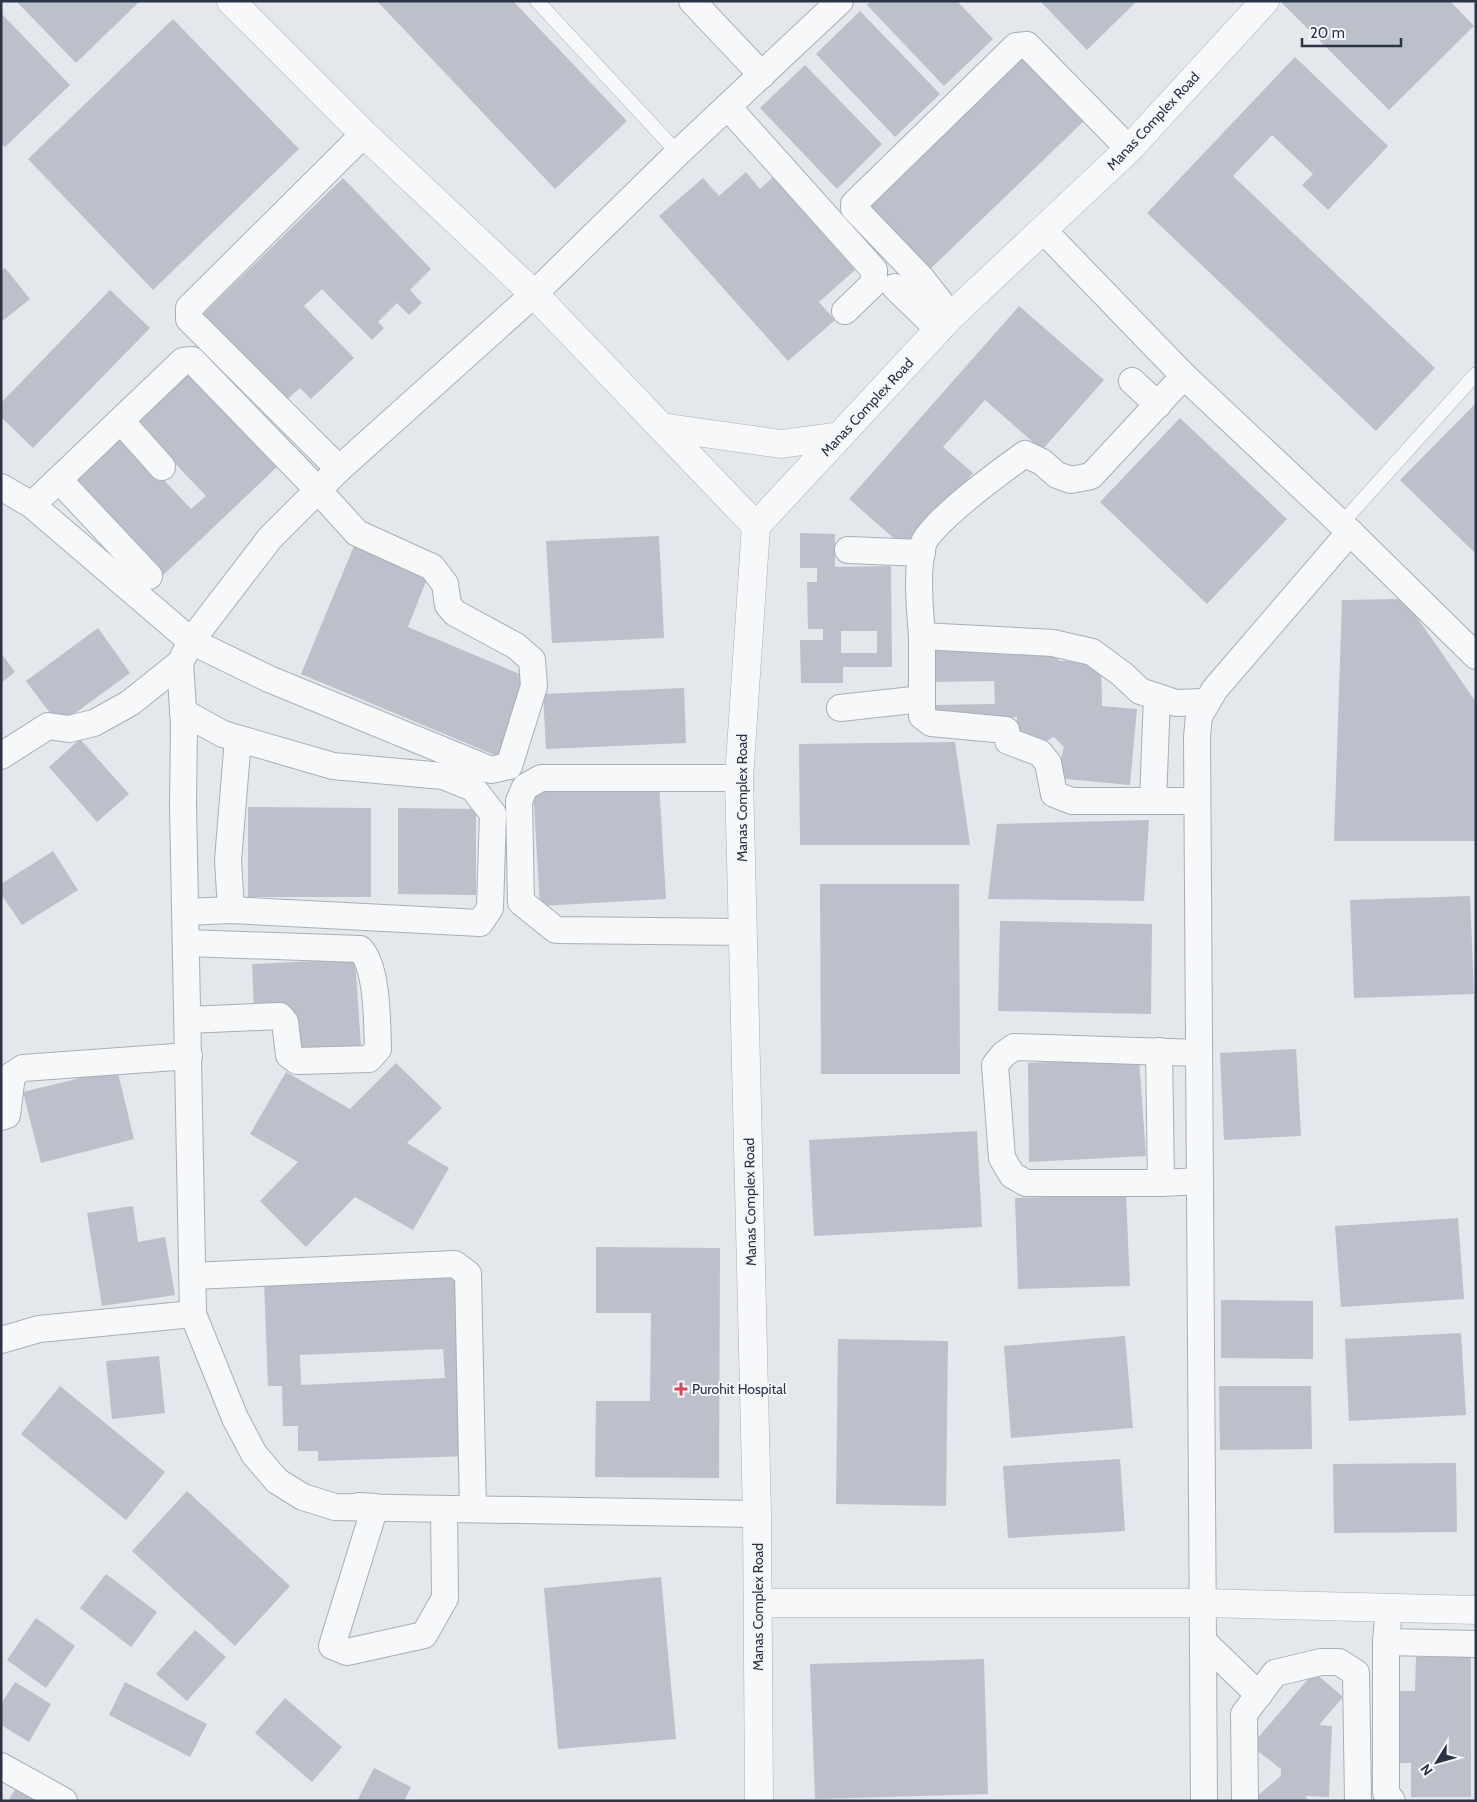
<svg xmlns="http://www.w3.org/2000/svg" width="1477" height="1802" font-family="Cabin,sans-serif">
	<rect width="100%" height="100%" fill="#e4e7ec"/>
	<g fill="#bbc0ca" fill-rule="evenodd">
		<polygon points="16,1 140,1 76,63"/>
		<polygon points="377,1 513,1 627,121 555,189"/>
		<polygon points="871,1 957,1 993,39 944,86 867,5"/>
		<polygon points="1040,1 1137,1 1087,50"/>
		<polygon points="1284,1 1450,1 1474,26 1389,110 1282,3"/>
		<polygon points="860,11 940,94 895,137 816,54"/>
		<polygon points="1,13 70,85 5,147 1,143"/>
		<polygon points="173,19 299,149 153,290 28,159"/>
		<polygon points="1021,48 1088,117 923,276 856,206"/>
		<polygon points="1295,57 1388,146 1328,210 1302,185 1313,174 1272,135 1233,176 1435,368 1376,431 1147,213"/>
		<polygon points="805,65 882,144 837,189 760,108"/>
		<polygon points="746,172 760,189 773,177 855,270 819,302 835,320 788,361 659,216 703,178 719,196"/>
		<polygon points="343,178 431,269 410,290 422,303 409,315 397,303 378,322 384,328 372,340 322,289 304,306 354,358 311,399 300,388 283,403 200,317"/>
		<polygon points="5,268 30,299 1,322 1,271"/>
		<polygon points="110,290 150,328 33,448 1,417 1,403"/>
		<polygon points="1019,306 1104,380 1042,450 985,400 943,447 973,473 906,549 849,499"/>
		<polygon points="186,364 280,464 158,580 63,481 117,430 191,509 206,496 131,417"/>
		<polygon points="1476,403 1476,554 1400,480"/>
		<polygon points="1180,418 1287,519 1207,604 1100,502"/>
		<path d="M800,533l35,1v33l56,-1 1,101h-49v16h-42l-1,-43h23v-11h-15l-1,-47h10v-14h-17zM841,631h36v22h-36z"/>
		<polygon points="659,536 664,638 552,643 546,541"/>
		<polygon points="356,541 430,571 408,627 529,678 497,756 301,674"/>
		<polygon points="1404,599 1476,702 1476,841 1334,841 1342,600"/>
		<polygon points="98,628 130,673 59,725 26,681"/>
		<polygon points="933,644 1035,644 1060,661 1101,661 1102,706 1137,709 1130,785 1056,778 1064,747 1054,737 1042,743 1016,742 1017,717 935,719 934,705 995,704 994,681 934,682"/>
		<polygon points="1,653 15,672 1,683"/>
		<polygon points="684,688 686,743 546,749 543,694"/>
		<polygon points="80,739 129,794 97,822 49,767"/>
		<polygon points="955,742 970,845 800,845 799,744"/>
		<polygon points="659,783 666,899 540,906 533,789"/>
		<polygon points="248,807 371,808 371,897 248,897"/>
		<polygon points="398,808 476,809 476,895 398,894"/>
		<polygon points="1149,820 1144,901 988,899 997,824"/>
		<polygon points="53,851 78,890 22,925 1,894 1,884"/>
		<polygon points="820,884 959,884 960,1074 821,1074"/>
		<polygon points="1470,896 1474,994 1354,998 1350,900"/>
		<polygon points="1000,921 1152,924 1151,1014 998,1011"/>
		<polygon points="355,959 361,1046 293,1050 291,1007 254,1009 252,964"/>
		<polygon points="1296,1049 1301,1136 1224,1140 1220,1053"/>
		<polygon points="1139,1058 1146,1156 1029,1162 1028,1063"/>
		<polygon points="396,1063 442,1108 407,1143 449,1168 413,1230 355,1197 306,1247 260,1201 298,1162 250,1134 286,1072 350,1109"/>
		<polygon points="117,1069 134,1139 41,1163 23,1092"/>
		<polygon points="977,1131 982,1227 814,1236 809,1140"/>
		<polygon points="1126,1195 1130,1286 1018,1289 1015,1198"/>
		<polygon points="133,1206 138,1242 165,1237 175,1295 102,1306 87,1213"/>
		<polygon points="1458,1218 1464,1299 1341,1307 1335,1226"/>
		<polygon points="596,1247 720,1248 719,1478 595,1477 596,1401 650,1401 651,1313 596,1313"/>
		<path d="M463,1275l6,181 -151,5v-10h-20v-25h-15l-1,-40h-14l-4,-105zM443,1349l2,29 -144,7 -1,-30z"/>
		<polygon points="1221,1300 1313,1301 1313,1359 1221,1358"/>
		<polygon points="1461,1333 1466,1415 1349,1421 1345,1339"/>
		<polygon points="1125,1336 1133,1428 1011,1438 1004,1346"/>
		<polygon points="838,1339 948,1341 946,1506 836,1504"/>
		<polygon points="159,1356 165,1413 112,1419 106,1361"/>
		<polygon points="60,1386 165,1472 126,1520 21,1434"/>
		<polygon points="1219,1386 1311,1386 1312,1449 1220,1450"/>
		<polygon points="1120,1459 1125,1531 1008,1538 1003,1466"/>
		<polygon points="1456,1463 1457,1532 1334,1533 1333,1464"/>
		<polygon points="187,1491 290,1586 235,1646 132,1551"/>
		<polygon points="106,1574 157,1612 131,1647 80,1608"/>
		<polygon points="661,1577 676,1739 558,1749 544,1588"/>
		<polygon points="36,1618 75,1646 46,1688 7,1660"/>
		<polygon points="195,1630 226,1657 187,1701 156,1674"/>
		<polygon points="1416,1657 1471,1657 1471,1797 1411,1797 1411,1763 1393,1763 1393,1691 1415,1691"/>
		<polygon points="984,1659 988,1794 815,1799 810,1664"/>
		<polygon points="1314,1672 1343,1697 1319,1725 1332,1726 1329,1797 1305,1796 1309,1801 1251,1801 1281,1776 1281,1769 1251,1746"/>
		<polygon points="15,1682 51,1704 29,1742 1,1725 1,1704"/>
		<polygon points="125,1682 207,1724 190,1757 109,1715"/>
		<polygon points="285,1698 342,1747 312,1782 255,1733"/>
		<polygon points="374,1768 411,1787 404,1801 357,1801"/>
		<polygon points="18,1785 42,1801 8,1801"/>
	</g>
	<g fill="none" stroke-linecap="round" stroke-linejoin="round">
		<defs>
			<g id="service">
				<polyline points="537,1 678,153"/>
				<polyline points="1341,524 1476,374"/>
			</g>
			<g id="minor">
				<polyline points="692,1 762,75"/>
				<polyline points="728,107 874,270 874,283 845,311"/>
				<polyline points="1044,231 1184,376 1350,532 1476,656"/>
				<polyline points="895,287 939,330"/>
				<polyline points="951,316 922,279 854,208 854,204 1016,46 1027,45 1129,149"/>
				<path d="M1184,376l-93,100 -20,4 -14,-5 -15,-13 -17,-8c-21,15 -97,70 -102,91 -7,25 -3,66 -1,91l131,7 39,9 30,22 18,17 36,12 30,-1"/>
				<polyline points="1132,381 1158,405"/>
				<polyline points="121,421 162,467"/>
				<polyline points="339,469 189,319 189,308 364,134"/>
				<polyline points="59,480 149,576"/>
				<polyline points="1,487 32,505 191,641 269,679 491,770 509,766 534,686 532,660 516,646 455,613 448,605 445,584 432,567 357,533 318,490 192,360 183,361 32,505"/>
				<polyline points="848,550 922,553"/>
				<polyline points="922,636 922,716 931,723 1006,730 1008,741 1040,753 1048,763 1054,794 1072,801 1197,801"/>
				<polyline points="840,708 922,699"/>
				<polyline points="183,712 223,734 333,766 443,776 473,788 493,814 490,908 480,923 231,910 186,912"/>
				<polyline points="1,756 48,726 69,729 94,723 130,703 180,663"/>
				<polyline points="739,778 541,778 525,787 519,801 521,902 556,930 743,932"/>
				<polyline points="1153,801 1157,697"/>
				<polyline points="231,910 228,860 238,739"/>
				<path d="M186,943l174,6c18,18 17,75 18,100l-9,10 -72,2 -8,-6 -4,-33 -5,-6 -92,4"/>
				<polyline points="1159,1051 1161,1183"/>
				<polyline points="1199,1053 1014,1047 1003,1055 995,1065 1002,1158 1012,1175 1026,1183 1161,1183 1200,1181"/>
				<polyline points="1,1117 7,1115 12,1075 23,1068 189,1056"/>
				<polyline points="193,1276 455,1264 468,1274 473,1509"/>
				<polyline points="1,1340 39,1329 193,1314"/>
				<polyline points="359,1506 375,1507 332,1646 347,1652 424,1635 445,1598 444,1509"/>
				<polyline points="757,1514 335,1507 303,1497 277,1481 254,1454 235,1418 193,1314 183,805 184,725 180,663 191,641 270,538 339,469 534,294 678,153 840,1"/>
				<polyline points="1389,1608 1386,1642 1386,1793 1392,1801"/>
				<polyline points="1203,1641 1259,1695"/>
				<polyline points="1386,1642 1476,1644"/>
				<polyline points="1,1766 64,1801"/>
				<polyline points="1204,1801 1197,737 1199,716 1215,689 1350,532"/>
				<polyline points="1245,1801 1244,1714 1275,1673 1321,1662 1339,1662 1356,1673 1358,1801"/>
			</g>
			<g id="tertiary">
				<polyline points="231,1 364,134 534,294 756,526"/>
				<polyline points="661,427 781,444 840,436"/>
				<polyline points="758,1603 1203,1603 1476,1610"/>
				<polyline points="759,1801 757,1514 739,778 756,526 951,316 1129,149 1265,1"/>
			</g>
		</defs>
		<use href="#service" stroke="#a9aeb7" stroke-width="15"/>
		<use href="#minor" stroke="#a9aeb7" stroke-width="28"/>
		<use href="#tertiary" stroke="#a9aeb7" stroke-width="29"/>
		<use href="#service" stroke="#f7f8fa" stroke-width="14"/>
		<use href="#minor" stroke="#f7f8fa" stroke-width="26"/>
		<use href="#tertiary" stroke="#f7f8fa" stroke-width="28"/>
	</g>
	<path fill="#d1495b" stroke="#f4f6f9" stroke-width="2" d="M678.5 1381.5h5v5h5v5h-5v5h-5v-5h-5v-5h5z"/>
	<g text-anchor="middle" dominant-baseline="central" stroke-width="4" stroke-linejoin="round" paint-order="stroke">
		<g font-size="14" fill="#2b3445" stroke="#f4f6f9">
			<text transform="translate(1153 121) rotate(-47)">Manas Complex Road</text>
			<text transform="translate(867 407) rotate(-47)">Manas Complex Road</text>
			<text transform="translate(742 798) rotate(-90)">Manas Complex Road</text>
			<text transform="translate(750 1202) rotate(-91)">Manas Complex Road</text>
			<text transform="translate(758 1607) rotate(-90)">Manas Complex Road</text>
		</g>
		<g font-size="14" fill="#2b3445" stroke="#f4f6f9" text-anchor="start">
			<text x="692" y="1389">Purohit Hospital</text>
		</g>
	</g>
	<rect width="1477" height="1802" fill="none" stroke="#2b3445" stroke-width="5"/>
	<g transform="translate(1437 1762) rotate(233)" stroke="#f4f6f9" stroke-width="4" paint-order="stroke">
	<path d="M0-4L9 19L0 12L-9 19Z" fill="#2b3445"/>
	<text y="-8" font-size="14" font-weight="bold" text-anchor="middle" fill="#2b3445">N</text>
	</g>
	<path d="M1302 38v8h99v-8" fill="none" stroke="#2b3445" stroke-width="2.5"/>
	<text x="1310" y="38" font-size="15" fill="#2b3445" stroke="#f4f6f9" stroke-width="4" paint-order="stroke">20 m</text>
</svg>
